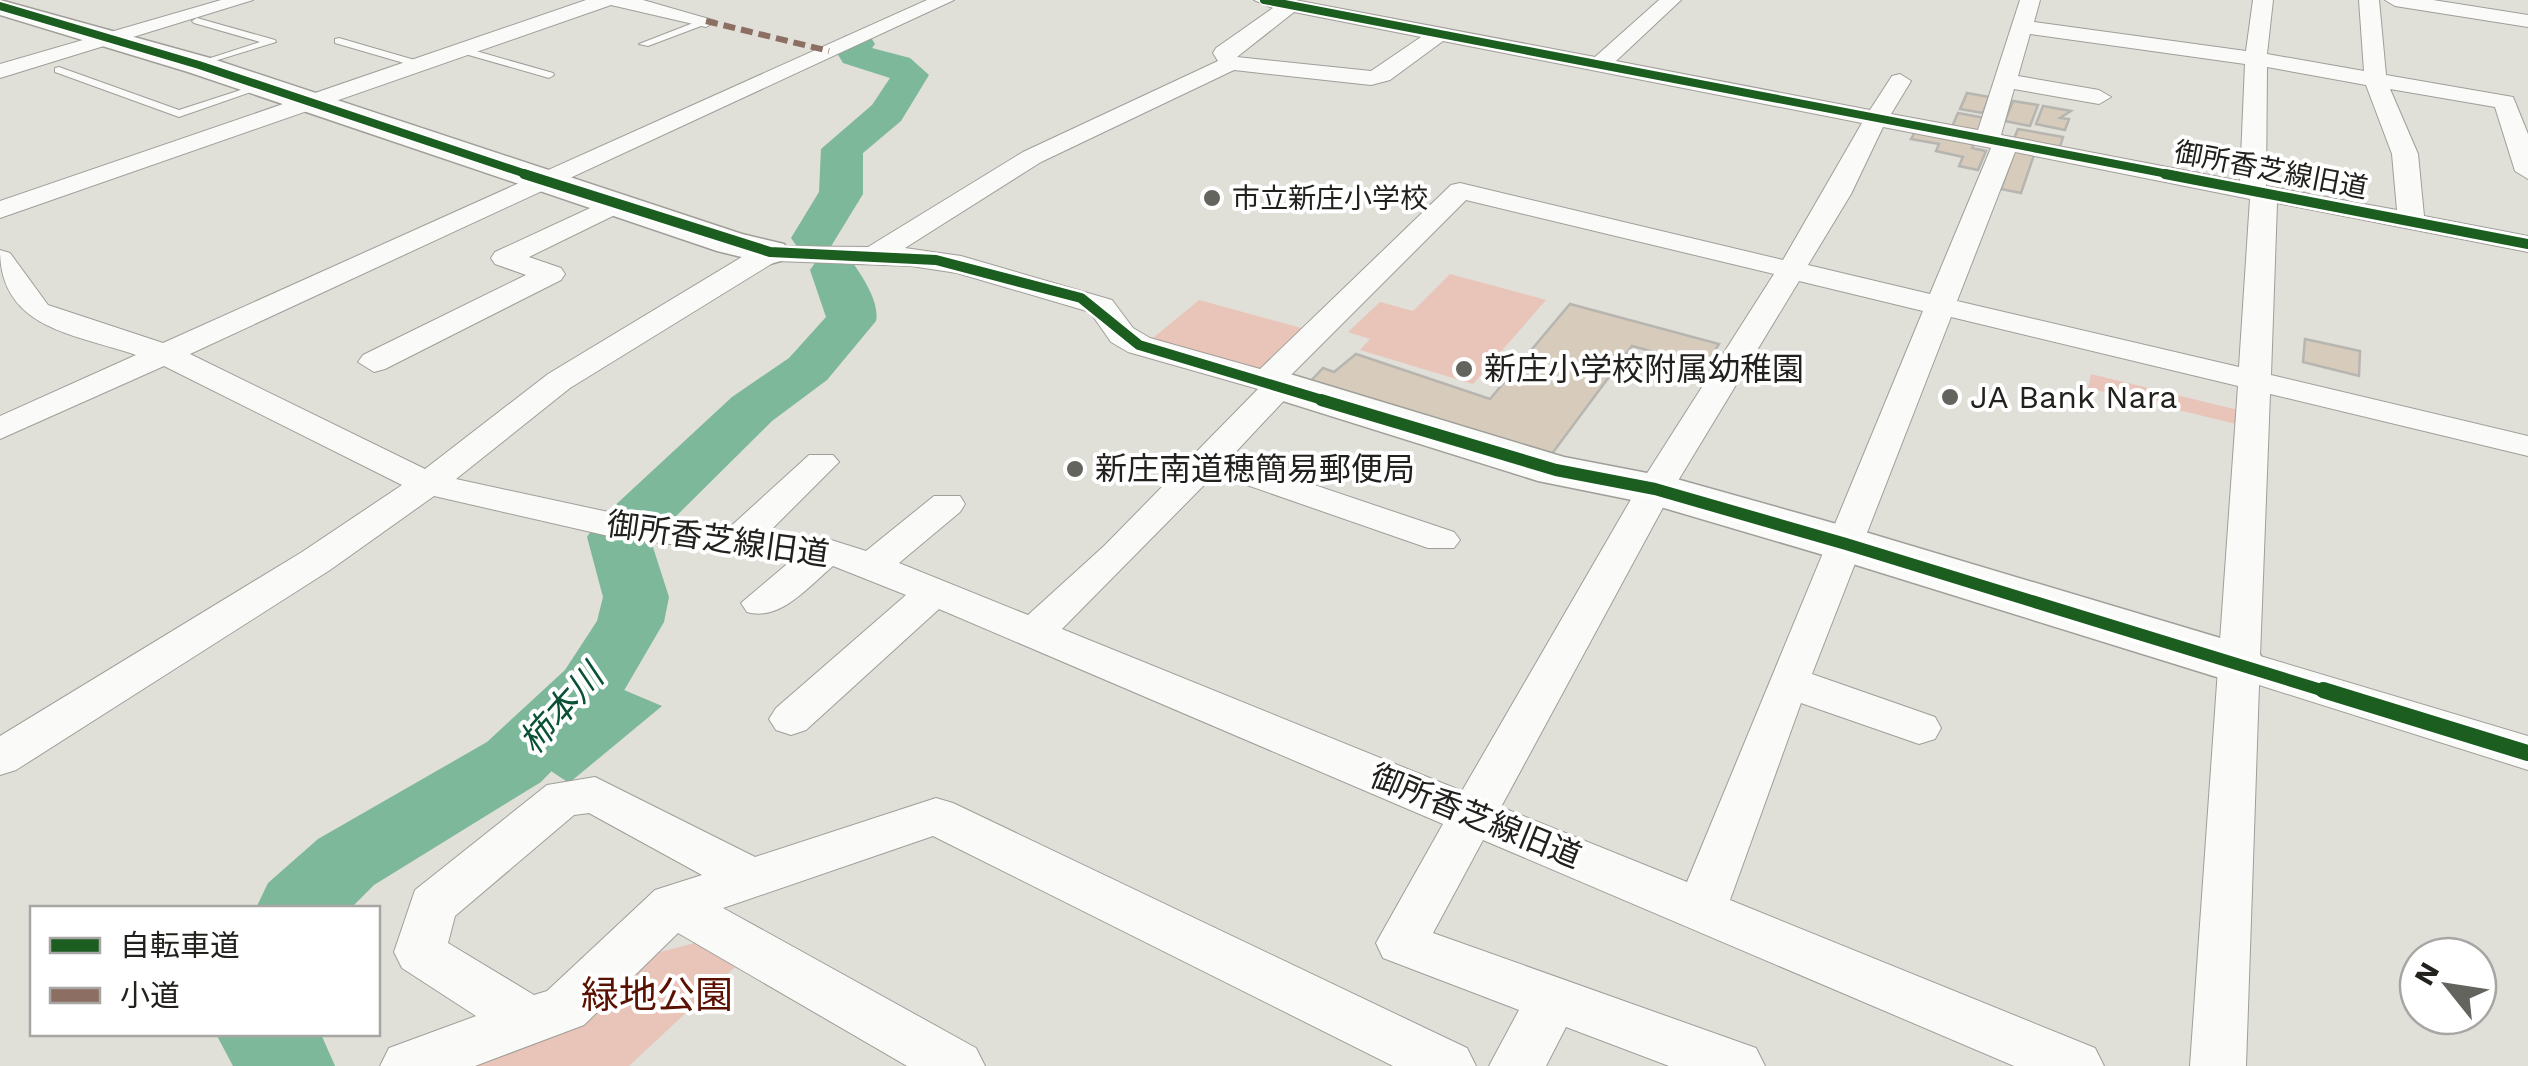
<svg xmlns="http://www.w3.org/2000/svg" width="2528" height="1066" font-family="'Work Sans','Noto Sans JP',sans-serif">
	<rect width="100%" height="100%" fill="#e0dfd8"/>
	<g fill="#e9c5b9">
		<polygon points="1450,274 1546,300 1473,384 1360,350 1370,339 1348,332 1380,302 1413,311"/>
		<polygon points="1199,300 1305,329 1259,369 1153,338"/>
		<polygon points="2091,374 2242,411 2240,425 2088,388"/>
		<polygon points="702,941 735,967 629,1066 469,1066 653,954"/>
	</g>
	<polygon fill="#7cb899" points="605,682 662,706 569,783 536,761"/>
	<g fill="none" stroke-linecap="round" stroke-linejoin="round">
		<g fill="#7cb899" fill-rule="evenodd">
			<polygon points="857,33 870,36 875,44 872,48 910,58 929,75 901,121 863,153 863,194 830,248 814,252 798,248 791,238 819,192 821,149 872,105 890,78 843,63 834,48 844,36"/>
			<path d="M834,256l17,4c11,16 29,42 25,61l-49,59 -55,41 -121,120 18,56 -5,25 -49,84 -74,76 -167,103 -23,23h-95l12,-25 50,-44 169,-97 78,-72 32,-49 6,-24 -16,-60 9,-14 136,-126 57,-39 37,-41 -16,-47 7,-10z"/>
			<polygon points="216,1034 321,1034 335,1066 233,1066"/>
		</g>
	</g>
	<g fill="#d7cbbb" stroke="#b7b5b0" stroke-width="2.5">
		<polygon points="1967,93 1989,97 1983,113 1960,109"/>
		<polygon points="2013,101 2038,105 2030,126 2005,121"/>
		<polygon points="2043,106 2071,111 2060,118 2069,119 2065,130 2036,124"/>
		<polygon points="1958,113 1985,118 1978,134 1951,129"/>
		<polygon points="2018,129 2063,137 2059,150 2013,141"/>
		<polygon points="1915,132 1974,144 1972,148 1986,151 1978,170 1959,166 1963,157 1936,151 1939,144 1911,139"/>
		<polygon points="2015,151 2034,155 2021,193 2001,189"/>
		<polygon points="1570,304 1719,344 1705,366 1632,346 1548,459 1309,383 1323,368 1334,372 1356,354 1490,399"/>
		<polygon points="2305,339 2360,351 2359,376 2303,362"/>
	</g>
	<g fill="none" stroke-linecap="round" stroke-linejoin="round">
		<defs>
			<g id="lane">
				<polygon points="197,18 275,40 276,42 195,67 195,63 260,42 194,23 192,21"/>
				<polygon points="706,18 711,21 709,23 648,46 639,44"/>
				<polygon points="339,38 425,63 426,65 421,68 335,43 335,39"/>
				<polygon points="462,47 553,73 554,75 549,78 458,52 457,50"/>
				<polygon points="59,67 179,110 256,85 265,87 179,117 55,72 55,68"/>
			</g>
			<g id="street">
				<polygon points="221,0 253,0 0,78 0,64"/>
				<polygon points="586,0 643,0 716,21 706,27 611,5 0,218 0,201"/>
				<path d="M927,0h27l-764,354 235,115 123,-95 212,-128 108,1 155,-95 195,-91 -5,-8 3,-5 57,-40 -19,-8h41l300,57 64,-57h22l-65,61 254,49 22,-34 8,-2 11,7 -20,33 87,16 42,-130h20l-6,22 212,29 7,-51h20l-6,54 97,17 -5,-71h20l7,75 127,22 15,37v45l-13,-8 -20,-64 -105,-18 28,65 6,62 104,20v16l-251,-49 -6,172 257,61v20l-258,-62 -10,262 268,80v34l-269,-85 -13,381h-56l48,-680 -287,-69 -139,357 123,43 6,11 -6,11 -16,5 -118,-41 -71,197 365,148 9,18h-90l-531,-226 -50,93 323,115 9,18h-96l-103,-39 -20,39h-57l30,-56 -136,-52 -7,-15 67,-119 -504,-215 -133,121 -15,5 -15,-5 -7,-11 7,-11 130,-113 -73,-29c-24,20 -53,56 -86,46l-6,-9 52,-44 -180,-22 -179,-41 -104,74 -314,200 -16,5v-39l302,-184 100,-67 -238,-119 -164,73v-23l136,-61c-61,-21 -136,-26 -136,-105l10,3 38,52 115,38zM1294,12l127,25 -50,34 -134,-14zM2030,34l215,30 -5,117 -239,-46 13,-46 85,15 12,-7 -12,-7 -81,-14zM1443,41l419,82 -79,137 -323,-77 -9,2 -191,184 -110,-31 -17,-10 -21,-28 -151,-44 -56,-8 136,-86 193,-92 137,15 19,-5zM2267,67l99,18 26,69 5,56 -131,-24zM1883,127l108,21 -61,146 -122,-29 43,-71zM2015,152l235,47 -11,168 -282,-66zM1466,200l308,74 -137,215 -175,302 -400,-162 153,-155 213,74h26l6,-8 -6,-8 -223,-75 61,-65 4,-7 -7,-8zM776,261l135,5 46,7 133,39 21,30 17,10 130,37 -154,157 -76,69 -129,-52 61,-51 5,-8 -5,-8h-26l-68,55 -38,-12 -59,-7 70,-70 -6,-7h-24l-79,72 -117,-14 -157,-34 114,-91zM1799,281l124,30 -236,571 -186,-75 172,-318z"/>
				<polygon points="2385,0 2433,0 2528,15 2528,27 2395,6"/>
				<polygon points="614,197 627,205 623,211 529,257 561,268 565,274 561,280 385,369 374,372 358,362 363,355 526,275 495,264 491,258 495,252"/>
				<path d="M595,777l160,80 181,-59 17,5 514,245 9,18h-83l-460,-230 -210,72 253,140 9,18h-78l-229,-133 -94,92 -109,41h-95l9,-18 87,-32 -74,-48 -8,-16 21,-62 132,-105zM589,813l113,62 -47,15 -108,101 -13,4 -86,-52 7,-27 119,-101z"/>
			</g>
			<g id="secondary">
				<polygon points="0,0 210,58 742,234 784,244 790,252 784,260 770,264 717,251 188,72 0,15"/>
				<polygon points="1280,371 1564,457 1673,478 1865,532 2257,649 2265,663 2257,677 2236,683 1827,556 1647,503 1538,481 1264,395 1257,385 1264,375"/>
			</g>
		</defs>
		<use href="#lane" stroke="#9f9e99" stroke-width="2"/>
		<use href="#street" stroke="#9f9e99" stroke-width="2"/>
		<use href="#secondary" stroke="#9f9e99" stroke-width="3"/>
		<use href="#lane" fill="#fafaf9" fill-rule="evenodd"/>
		<use href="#street" fill="#fafaf9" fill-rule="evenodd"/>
		<use href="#secondary" fill="#fafaf9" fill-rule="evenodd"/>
		<polyline stroke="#8d6e63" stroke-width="6" stroke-dasharray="12 6" stroke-linecap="butt" points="706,21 829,51"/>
		<defs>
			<g id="cycleway-far3">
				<polyline points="1264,0 2178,176"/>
				<polyline points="0,6 199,65 532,176"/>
			</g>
			<g id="cycleway-far2">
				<polyline points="524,174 770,252 936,260 1081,298 1139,345 1329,402"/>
				<polyline points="2165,174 2528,244"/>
			</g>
			<polyline id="cycleway-far1" points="1321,400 1556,470 1655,489 1846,544 2331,693"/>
			<polyline id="cycleway" points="2323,690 2528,753"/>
		</defs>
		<use href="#cycleway-far3" stroke="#fff" stroke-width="11"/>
		<use href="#cycleway-far2" stroke="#fff" stroke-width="15"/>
		<use href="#cycleway-far1" stroke="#fff" stroke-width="19"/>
		<use href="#cycleway" stroke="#fff" stroke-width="22"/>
		<use href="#cycleway-far3" stroke="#1b5e20" stroke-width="8"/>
		<use href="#cycleway-far2" stroke="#1b5e20" stroke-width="10"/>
		<use href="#cycleway-far1" stroke="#1b5e20" stroke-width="12"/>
		<use href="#cycleway" stroke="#1b5e20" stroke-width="16"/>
	</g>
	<g fill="#64645e" stroke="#fff" stroke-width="4">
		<circle cx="1212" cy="198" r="10"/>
		<circle cx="1464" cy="369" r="10"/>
		<circle cx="1950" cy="397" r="10"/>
		<circle cx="1075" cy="469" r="10"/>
	</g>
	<g text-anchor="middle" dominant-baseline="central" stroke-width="8" stroke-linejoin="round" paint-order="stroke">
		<g font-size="28" fill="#22211d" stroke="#fff">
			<text transform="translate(2271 170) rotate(11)">御所香芝線旧道</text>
		</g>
		<g font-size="28" fill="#22211d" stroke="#fff" text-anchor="start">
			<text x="1232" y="198">市立新庄小学校</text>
		</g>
		<g font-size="32" fill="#22211d" stroke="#fff" text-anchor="start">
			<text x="1484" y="369">新庄小学校附属幼稚園</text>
			<text x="1970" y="397">JA Bank Nara</text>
			<text x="1095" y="469">新庄南道穂簡易郵便局</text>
		</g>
		<g font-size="32" fill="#22211d" stroke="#fff">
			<text transform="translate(718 539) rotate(8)">御所香芝線旧道</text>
			<text transform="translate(1476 816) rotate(22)">御所香芝線旧道</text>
		</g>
		<g font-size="35" font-style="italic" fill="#0b5136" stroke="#fff">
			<text transform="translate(561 709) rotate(-48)">柿本川</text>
		</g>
		<g font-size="38" fill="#5a1102" stroke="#fff">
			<text x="657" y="995">緑地公園</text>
		</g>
	</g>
	<rect x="30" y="906" width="350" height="130" fill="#ffffff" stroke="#a7a6a5" stroke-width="2.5"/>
	<rect x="50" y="938" width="50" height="15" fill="#1b5e20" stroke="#a7a6a5" stroke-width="2.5"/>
	<text x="120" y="956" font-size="30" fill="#22211d">自転車道</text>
	<rect x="50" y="988" width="50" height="15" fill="#8d6e63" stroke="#a7a6a5" stroke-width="2.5"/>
	<text x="120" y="1006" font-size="30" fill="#22211d">小道</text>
	<g transform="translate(2448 986) rotate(300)"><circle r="48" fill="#ffffff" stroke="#a7a6a5" stroke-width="2.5"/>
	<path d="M0-8L18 38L0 25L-18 38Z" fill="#64645e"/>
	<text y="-15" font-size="28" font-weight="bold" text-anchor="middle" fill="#22211d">N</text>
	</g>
</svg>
